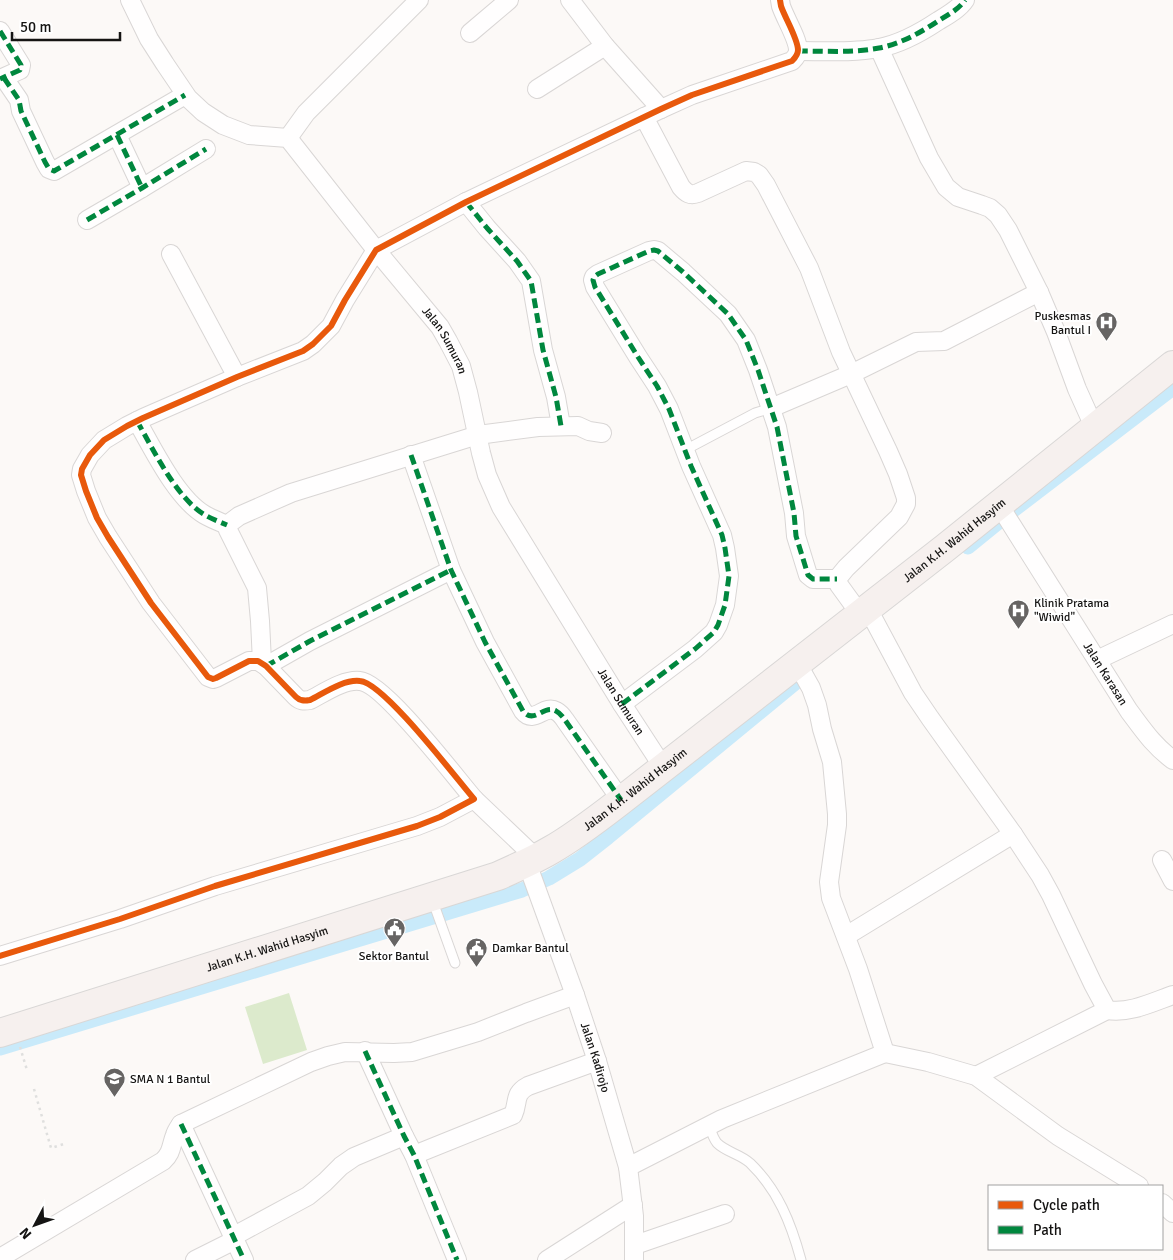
<svg xmlns="http://www.w3.org/2000/svg" width="1173" height="1260" font-family="Signika,sans-serif">
	<rect width="100%" height="100%" fill="#fcf9f7"/>
	<polygon fill="#dceacc" points="289,993 307,1050 263,1064 245,1007"/>
	<g fill="none" stroke-linecap="round" stroke-linejoin="round">
		<g stroke="#c9eafa" stroke-width="15">
			<polyline points="968,547 1011,512 1173,388"/>
			<polyline points="0,1048 522,890 549,878 580,859 608,837 806,674"/>
		</g>
		<defs>
			<g id="lane">
				<polyline points="685,450 755,413 771,408"/>
				<polyline points="432,899 455,963"/>
				<path d="M709,1125c2,6 4,13 8,18 9,9 23,11 33,20 28,27 41,60 51,97"/>
			</g>
			<g id="street">
				<path id="s1" d="M130,0l19,39 16,25 23,34 15,14 20,13 26,10 39,3 88,112 64,77 8,14 13,25 7,26 13,61 6,22 14,32 121,197 41,63"/>
				<polyline points="570,0 605,46 661,109"/>
				<polyline points="0,31 21,65 20,70 0,79"/>
				<polyline points="470,33 509,0"/>
				<polyline points="879,48 929,158 946,187 958,197 982,205 990,208 998,215 1008,230 1039,292 1056,332 1077,389 1095,429"/>
				<path d="M798,51c26,0 55,2 81,-3 21,-4 41,-15 59,-27 10,-6 21,-12 27,-21"/>
				<polyline points="4,78 19,100 21,111 45,162 49,169 54,171 185,95"/>
				<polyline points="537,89 605,46"/>
				<path d="M644,117l37,70c5,6 9,9 17,6l48,-22 8,1 5,3 7,10 43,83 32,84 47,99 10,23 8,24v6l-7,13 -53,51 -9,11 2,6 21,29"/>
				<polyline points="117,135 142,188"/>
				<polyline points="288,138 306,113 419,0"/>
				<polyline points="466,202 487,228 517,261 531,281 543,350 556,397 561,426"/>
				<polyline points="87,220 142,188 206,149"/>
				<polyline points="171,254 237,377"/>
				<polyline points="771,408 851,374 916,342 944,341 1039,292"/>
				<path d="M137,421c16,28 40,78 68,94 7,4 15,7 22,10"/>
				<path d="M411,455l40,115 34,72 38,69c11,14 21,-7 33,0 4,2 7,6 9,9l56,80"/>
				<path id="s2" d="M997,506l9,10 123,195c15,20 24,34 44,49"/>
				<path d="M868,609l45,84 17,25 83,116 27,41 11,20 42,89 14,26c22,4 46,-8 66,-15"/>
				<polyline points="1097,660 1173,624"/>
				<polyline points="262,662 260,621 257,588 228,530 227,525 239,516 291,493 478,435 538,427 578,426 589,431 602,433"/>
				<polyline points="266,666 310,641 451,570"/>
				<polyline points="622,704 695,649 714,632 718,625 725,605 729,576 725,548 722,535 691,466 669,409 657,386 638,357 595,287 593,280 594,277 598,274 649,251 654,250 658,251 683,272 728,314 746,340 758,370 777,427 794,513 796,536 808,575 813,579 837,579"/>
				<polyline points="474,799 536,858"/>
				<polyline points="1162,860 1173,881"/>
				<path id="s3" d="M527,863l48,132 22,66 31,106 6,49v44"/>
				<polyline points="846,936 1013,834"/>
				<path d="M0,956l120,-37 95,-33 202,-60 23,-9 34,-18c-19,-22 -90,-116 -114,-118 -16,-2 -36,12 -50,19 -6,1 -10,1 -14,-3l-30,-31 -8,-5h-9l-33,17 -3,1 -5,-2 -57,-74 -43,-66 -11,-19 -11,-27 -5,-16 1,-6 8,-14 14,-15 23,-14 16,-8 94,-41 66,-26 10,-7 18,-18 14,-26 31,-50 90,-48 195,-93 31,-14 100,-34c3,-3 6,-7 6,-11 0,-11 -13,-32 -17,-44l-1,-6"/>
				<polyline points="365,1051 404,1136 414,1155 457,1260"/>
				<polyline points="885,1053 928,1062 976,1076 1058,1136 1139,1186"/>
				<polyline points="976,1076 1107,1010"/>
				<polyline points="181,1124 244,1260"/>
				<path d="M414,1155l99,-40c6,-13 0,-21 15,-29l69,-25"/>
				<polyline points="628,1167 722,1119 885,1053 858,969 831,898 829,882 837,825 837,814 832,762 822,729 817,705 811,688 797,663"/>
				<polyline points="1162,1203 1173,1213"/>
				<polyline points="234,1236 308,1196 325,1182 341,1166 354,1157 404,1136"/>
				<polyline points="635,1245 725,1214"/>
				<path d="M0,1258l163,-97c9,-8 8,-16 12,-26 1,-4 4,-8 6,-11l130,-62 17,-6 17,-4 49,1 18,-1 66,-20 48,-19 49,-18"/>
				<polyline points="195,1260 235,1240"/>
				<polyline points="547,1260 633,1205"/>
			</g>
			<g id="primary">
				<path id="s4" d="M0,1033l498,-157c18,-8 36,-16 53,-26 23,-13 45,-30 67,-47l327,-255 228,-183"/>
			</g>
		</defs>
		<use href="#lane" stroke="#d9d6d5" stroke-width="11"/>
		<use href="#street" stroke="#d9d6d5" stroke-width="20"/>
		<use href="#primary" stroke="#d9d7d6" stroke-width="30"/>
		<g stroke="#dfdfde" stroke-width="2.5" stroke-dasharray="2.5 4" stroke-linecap="butt">
			<polyline points="20,1047 27,1070"/>
			<polyline points="34,1089 51,1148 64,1144"/>
		</g>
		<use href="#lane" stroke="#fffefe" stroke-width="9"/>
		<use href="#street" stroke="#fffefe" stroke-width="18"/>
		<use href="#primary" stroke="#f6f0ee" stroke-width="28"/>
		<g stroke="#00873e" stroke-width="5" stroke-dasharray="10 5" stroke-linecap="butt">
			<polyline points="0,31 21,65 20,70 0,79"/>
			<path d="M798,51c26,0 55,2 81,-3 21,-4 41,-15 59,-27 10,-6 21,-12 27,-21"/>
			<polyline points="4,78 19,100 21,111 45,162 49,169 54,171 185,95"/>
			<polyline points="117,135 142,188"/>
			<polyline points="466,202 487,228 517,261 531,281 543,350 556,397 561,426"/>
			<polyline points="87,220 142,188 206,149"/>
			<path d="M137,421c16,28 40,78 68,94 7,4 15,7 22,10"/>
			<path d="M411,455l40,115 34,72 38,69c11,14 21,-7 33,0 4,2 7,6 9,9l56,80"/>
			<polyline points="266,666 310,641 451,570"/>
			<polyline points="622,704 695,649 714,632 718,625 725,605 729,576 725,548 722,535 691,466 669,409 657,386 638,357 595,287 593,280 594,277 598,274 649,251 654,250 658,251 683,272 728,314 746,340 758,370 777,427 794,513 796,536 808,575 813,579 837,579"/>
			<polyline points="365,1051 404,1136 414,1155 457,1260"/>
			<polyline points="181,1124 244,1260"/>
		</g>
		<defs>
			<path id="cycleway" d="M0,956l120,-37 95,-33 202,-60 23,-9 34,-18c-19,-22 -90,-116 -114,-118 -16,-2 -36,12 -50,19 -6,1 -10,1 -14,-3l-30,-31 -8,-5h-9l-33,17 -3,1 -5,-2 -57,-74 -43,-66 -11,-19 -11,-27 -5,-16 1,-6 8,-14 14,-15 23,-14 16,-8 94,-41 66,-26 10,-7 18,-18 14,-26 31,-50 90,-48 195,-93 31,-14 100,-34c3,-3 6,-7 6,-11 0,-11 -13,-32 -17,-44l-1,-6"/>
		</defs>
		<use href="#cycleway" stroke="#fff" stroke-width="9"/>
		<use href="#cycleway" stroke="#e8590c" stroke-width="6"/>
	</g>
	<defs>
		<symbol id="hospital-pin" viewBox="-11 -11 22 30"><path d="M0 17L-7.5 6A9.5 9.5 0 1 1 7.5 6Z" fill="#666463" stroke="#fff"/><path d="M-5-5h3v3.5h4V-5h3V5h-3V1.5h-4V5h-3Z" fill="#fff"/></symbol>
		<symbol id="civic-pin" viewBox="-11 -11 22 30"><path d="M0 17L-7.5 6A9.5 9.5 0 1 1 7.5 6Z" fill="#666463" stroke="#fff"/><path d="M-.6-6.5H3V-4.5H.6V-3L4-1V1h2V6H-6V1h2V-1L-.6-3ZM-1.2 2.5V6h2.4V2.5Z" fill="#fff"/></symbol>
		<symbol id="school-pin" viewBox="-11 -11 22 30"><path d="M0 17L-7.5 6A9.5 9.5 0 1 1 7.5 6Z" fill="#666463" stroke="#fff"/><path d="M0-5L7-2L0 1L-7-2ZM-4 1L0 2.5L4 1V4Q0 6-4 4Z" fill="#fff"/></symbol>
	</defs>
	<g fill-rule="evenodd">
		<use href="#hospital-pin" x="1094" y="310" width="25" height="34"/>
		<use href="#hospital-pin" x="1006" y="598" width="25" height="34"/>
		<use href="#civic-pin" x="382" y="916" width="25" height="34"/>
		<use href="#civic-pin" x="464" y="936" width="25" height="34"/>
		<use href="#school-pin" x="102" y="1066" width="25" height="34"/>
	</g>
	<g text-anchor="middle" dominant-baseline="central" stroke-width="4" stroke-linejoin="round" paint-order="stroke">
		<g font-size="12" fill="#151413" stroke="#fff" text-anchor="start">
			<text x="1091" y="316" text-anchor="end">Puskesmas<tspan x="1091" dy="14">Bantul I</tspan></text>
			<text x="1034" y="603">Klinik Pratama<tspan x="1034" dy="14">"Wiwid"</tspan></text>
			<text x="492" y="948">Damkar Bantul</text>
			<text x="394" y="956" text-anchor="middle">Sektor Bantul</text>
			<text x="130" y="1079">SMA N 1 Bantul</text>
		</g>
		<g font-size="12" fill="#151413" stroke="#fff">
			<text stroke="none"><textPath href="#s1" startOffset="482">Jalan Sumuran</textPath></text>
			<text stroke="none"><textPath href="#s4" startOffset="1090">Jalan K.H. Wahid Hasyim</textPath></text>
			<text stroke="none"><textPath href="#s2" startOffset="200">Jalan Karasan</textPath></text>
			<text stroke="none"><textPath href="#s1" startOffset="888">Jalan Sumuran</textPath></text>
			<text stroke="none"><textPath href="#s4" startOffset="685">Jalan K.H. Wahid Hasyim</textPath></text>
			<text stroke="none"><textPath href="#s4" startOffset="280">Jalan K.H. Wahid Hasyim</textPath></text>
			<text stroke="none"><textPath href="#s3" startOffset="206">Jalan Kadirojo</textPath></text>
		</g>
	</g>
	<rect x="988" y="1185" width="175" height="65" fill="#ffffff" stroke="#a1a1a1"/>
	<rect x="998" y="1201" width="25" height="8" fill="#e8590c" stroke="#a1a1a1"/>
	<text x="1033" y="1210" font-size="15" fill="#151413">Cycle path</text>
	<rect x="998" y="1226" width="25" height="8" fill="#00873e" stroke="#a1a1a1"/>
	<text x="1033" y="1235" font-size="15" fill="#151413">Path</text>
	<g transform="translate(35 1225) rotate(229)" stroke="#ffffff" stroke-width="4" paint-order="stroke">
	<path d="M0-4L9 19L0 12L-9 19Z" fill="#151413"/>
	<text y="-8" font-size="14" font-weight="bold" text-anchor="middle" fill="#151413">N</text>
	</g>
	<path d="M12 32v8h108v-8" fill="none" stroke="#151413" stroke-width="2.5"/>
	<text x="20" y="32" font-size="15" fill="#151413" stroke="#ffffff" stroke-width="4" paint-order="stroke">50 m</text>
</svg>
